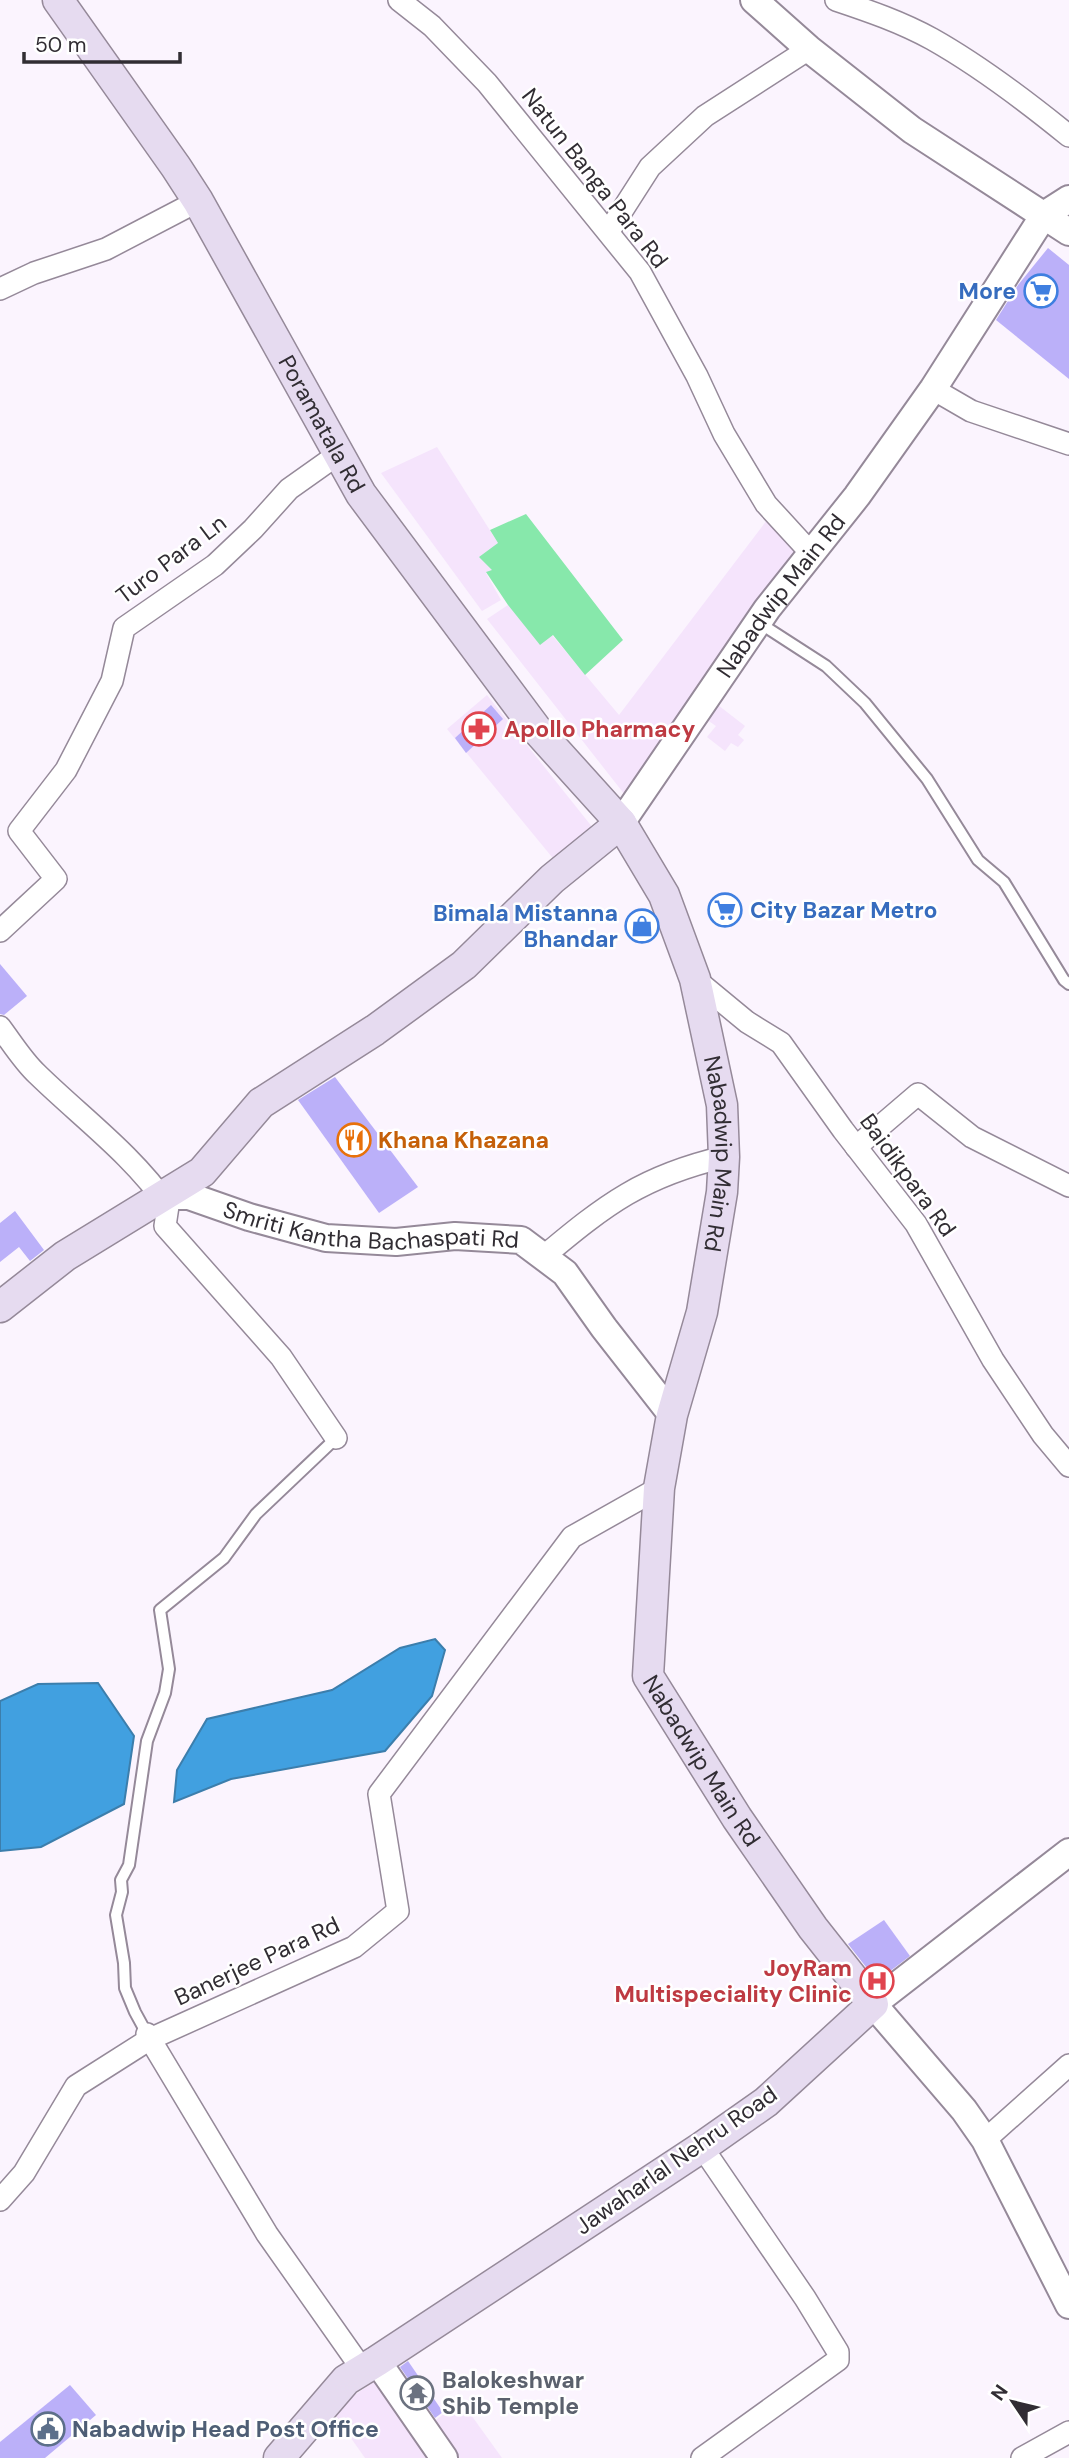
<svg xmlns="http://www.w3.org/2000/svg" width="1069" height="2458" font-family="'DM Sans',sans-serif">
	<rect width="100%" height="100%" fill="#fbf4fe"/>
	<g fill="#f5e4fc">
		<polygon points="437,447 498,543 492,571 486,573 501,600 482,611 381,473"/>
		<polygon points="770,516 803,552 625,795 487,619 508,605 540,644 552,635 619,715"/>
		<polygon points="487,695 593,828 556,862 447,729"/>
		<polygon points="714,702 745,726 738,735 744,740 738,747 731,743 725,751 707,737 716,726 703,717"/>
		<polygon points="379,2378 436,2458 365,2458 332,2411"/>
		<polygon points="461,2401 502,2458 450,2458 428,2426"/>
	</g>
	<polygon fill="#87e8ab" points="526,514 623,640 585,675 553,635 540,645 508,605 486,572 492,570 479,557 498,543 490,530"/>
	<g fill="#41a0e0" stroke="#3c7eac" stroke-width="2">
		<polygon points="435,1639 445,1650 432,1696 385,1751 231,1779 174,1802 177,1770 207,1719 332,1690 400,1648"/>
		<polygon points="98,1683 134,1736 124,1804 41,1847 0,1851 0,1701 38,1684"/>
	</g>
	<g fill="#bbb0f9">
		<polygon points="1048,248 1069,265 1069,379 996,320 1018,285"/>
		<polygon points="491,705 503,719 466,753 455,738"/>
		<polygon points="0,964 27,996 4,1015 0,1014"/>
		<polygon points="335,1077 418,1187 379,1213 298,1100"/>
		<polygon points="15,1211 44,1250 30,1261 19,1247 0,1262 0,1223"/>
		<polygon points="884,1920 910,1956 877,1981 848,1944"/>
		<polygon points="408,2361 443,2412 435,2418 400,2367"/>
		<polygon points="70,2385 96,2415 45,2458 0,2458 0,2442"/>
	</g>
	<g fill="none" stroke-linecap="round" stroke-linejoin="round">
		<defs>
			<g id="service">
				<polyline points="758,622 826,666 865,703 927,779 978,860 1004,882 1064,980 1069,984"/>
				<polyline points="147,2034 135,2012 125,1988 124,1963 116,1915 122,1892 121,1880 129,1865 147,1741 165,1693 169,1669 160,1610 224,1558 256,1514 336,1438"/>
			</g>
			<g id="minor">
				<polyline points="399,0 432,26 487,83 640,272 697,376 724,434 766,504 810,552"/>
				<path d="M836,0c33,11 65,22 96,39 48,27 94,62 137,97"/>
				<polyline points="609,231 650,167 705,116 809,49"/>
				<polyline points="0,289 34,273 106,249 198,201"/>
				<polyline points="933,389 971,411 1069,444"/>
				<polyline points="0,931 56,879 19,831 66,770 112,681 124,628 215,565 253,529 289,489 337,455"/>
				<polyline points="695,979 747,1022 781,1043 843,1130 916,1224 993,1360 1043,1435 1069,1466"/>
				<path d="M0,1027c12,16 23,34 37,47 44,43 96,81 131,132l-3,20 116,131 55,81"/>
				<polyline points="856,1147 918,1094 972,1137 1069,1186"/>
				<path d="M543,1257c63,-53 100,-81 181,-100"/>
				<polyline points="147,2034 267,2234 362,2369"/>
				<polyline points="985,2140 1069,2065"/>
				<polyline points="702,2147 805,2298 838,2352 838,2360 702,2458"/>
				<polyline points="0,2200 24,2173 76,2086 150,2039 354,1947 398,1911 379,1794 572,1537 659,1488"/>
				<polyline points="1022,2458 1069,2432"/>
			</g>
			<g id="tertiary">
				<polyline points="754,0 809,49 912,130 1069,232"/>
				<path id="s1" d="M621,823l146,-214 90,-113 76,-107 111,-174 25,-16"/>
				<path id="s2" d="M161,1196h28l60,21 77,21 70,4 59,-6 66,4 44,33 39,55 68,87"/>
				<polyline points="1069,1852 873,2004 964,2110 985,2140 1069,2305"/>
				<polyline points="377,2361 444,2458"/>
			</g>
			<g id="secondary">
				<path id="s3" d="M58,0l118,167 22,34 163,293 176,236 84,93 43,72 31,84 27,126 2,52 -2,35 -20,120 -30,103 -13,73 -11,188 89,142 76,110 60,76 -107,98 -64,45 -325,214 -31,19 -67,78"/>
				<polyline points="0,1307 65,1256 202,1172 261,1103 375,1030 464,965 552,879 621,823"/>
			</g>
		</defs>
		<use href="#service" stroke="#958999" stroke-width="14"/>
		<use href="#minor" stroke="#958999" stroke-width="24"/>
		<use href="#tertiary" stroke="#958999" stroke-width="30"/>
		<use href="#secondary" stroke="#958999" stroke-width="33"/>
		<use href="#service" stroke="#fff" stroke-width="10"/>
		<use href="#minor" stroke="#fff" stroke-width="21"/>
		<use href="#tertiary" stroke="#fff" stroke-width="26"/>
		<use href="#secondary" stroke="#e6dbf0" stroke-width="30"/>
	</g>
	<defs>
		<symbol id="supermarket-ring" viewBox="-11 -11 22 22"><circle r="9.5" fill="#fff" stroke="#3f7fe0" stroke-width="1.5"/><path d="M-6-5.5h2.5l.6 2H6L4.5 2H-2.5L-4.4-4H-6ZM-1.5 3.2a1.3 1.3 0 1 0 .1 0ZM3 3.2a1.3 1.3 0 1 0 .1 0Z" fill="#3f7fe0"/></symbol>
		<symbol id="pharmacy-ring" viewBox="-11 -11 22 22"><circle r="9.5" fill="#fff" stroke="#e0444e" stroke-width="1.5"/><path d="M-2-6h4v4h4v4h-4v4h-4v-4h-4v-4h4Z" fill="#e0444e"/></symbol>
		<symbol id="shop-ring" viewBox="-11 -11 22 22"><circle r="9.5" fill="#fff" stroke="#3f7fe0" stroke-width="1.5"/><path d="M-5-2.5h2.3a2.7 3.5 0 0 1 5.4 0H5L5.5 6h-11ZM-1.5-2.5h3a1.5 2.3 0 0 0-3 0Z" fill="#3f7fe0"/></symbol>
		<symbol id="restaurant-ring" viewBox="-11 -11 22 22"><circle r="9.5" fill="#fff" stroke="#e8710a" stroke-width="1.5"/><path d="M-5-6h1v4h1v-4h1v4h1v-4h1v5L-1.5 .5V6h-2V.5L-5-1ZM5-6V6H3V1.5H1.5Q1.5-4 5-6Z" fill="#e8710a"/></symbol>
		<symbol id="hospital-ring" viewBox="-11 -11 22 22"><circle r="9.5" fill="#fff" stroke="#e0444e" stroke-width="1.5"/><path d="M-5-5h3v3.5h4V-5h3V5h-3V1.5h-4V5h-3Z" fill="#e0444e"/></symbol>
		<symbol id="temple-ring" viewBox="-11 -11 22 22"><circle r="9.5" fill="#fff" stroke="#6b7280" stroke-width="1.5"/><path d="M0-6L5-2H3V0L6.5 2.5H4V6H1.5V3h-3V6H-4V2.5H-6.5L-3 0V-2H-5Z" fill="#6b7280"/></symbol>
		<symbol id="civic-ring" viewBox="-11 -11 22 22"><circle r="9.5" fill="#fff" stroke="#5c6f8a" stroke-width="1.5"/><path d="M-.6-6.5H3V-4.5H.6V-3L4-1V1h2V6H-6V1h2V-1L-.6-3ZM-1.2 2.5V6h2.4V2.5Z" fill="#5c6f8a"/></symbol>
	</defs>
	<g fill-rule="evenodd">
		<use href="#supermarket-ring" x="1022" y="272" width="38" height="38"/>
		<use href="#pharmacy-ring" x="460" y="710" width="38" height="38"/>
		<use href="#supermarket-ring" x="706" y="891" width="38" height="38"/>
		<use href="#shop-ring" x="623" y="907" width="38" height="38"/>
		<use href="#restaurant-ring" x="335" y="1121" width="38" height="38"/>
		<use href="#hospital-ring" x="858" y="1962" width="38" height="38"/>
		<use href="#temple-ring" x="398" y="2374" width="38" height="38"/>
		<use href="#civic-ring" x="29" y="2410" width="38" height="38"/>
	</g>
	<g text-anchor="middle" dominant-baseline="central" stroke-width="5" stroke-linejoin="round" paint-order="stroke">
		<g font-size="23" fill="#312d33" stroke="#fff">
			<text transform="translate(595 178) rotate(52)">Natun Banga Para Rd</text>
			<text stroke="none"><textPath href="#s3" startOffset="500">Poramatala Rd</textPath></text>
			<text transform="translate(171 559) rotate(-37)">Turo Para Ln</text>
			<text stroke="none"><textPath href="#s1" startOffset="278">Nabadwip Main Rd</textPath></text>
			<text stroke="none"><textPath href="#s3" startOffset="1351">Nabadwip Main Rd</textPath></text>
			<text transform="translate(908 1175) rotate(54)">Baidikpara Rd</text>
			<text stroke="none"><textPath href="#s2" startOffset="215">Smriti Kantha Bachaspati Rd</textPath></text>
			<text stroke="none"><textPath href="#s3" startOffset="1981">Nabadwip Main Rd</textPath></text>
			<text transform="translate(257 1961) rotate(-25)">Banerjee Para Rd</text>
			<text transform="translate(676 2160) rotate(-35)">Jawaharlal Nehru Road</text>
		</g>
		<g font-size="23" font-weight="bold" fill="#366cbe" stroke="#fff" text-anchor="end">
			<text x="1016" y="291">More</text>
			<text x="750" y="910" text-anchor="start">City Bazar Metro</text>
			<text x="618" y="913">Bimala Mistanna<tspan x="618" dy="26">Bhandar</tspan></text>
		</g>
		<g font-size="23" font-weight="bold" fill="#be3a42" stroke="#fff" text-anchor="start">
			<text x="504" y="729">Apollo Pharmacy</text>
			<text x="852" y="1968" text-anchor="end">JoyRam<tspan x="852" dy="26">Multispeciality Clinic</tspan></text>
		</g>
		<g font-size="23" font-weight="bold" fill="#c56008" stroke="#fff" text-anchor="start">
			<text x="378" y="1140">Khana Khazana</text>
		</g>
		<g font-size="23" font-weight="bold" fill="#5b616d" stroke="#fff" text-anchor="start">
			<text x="442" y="2380">Balokeshwar<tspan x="442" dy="26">Shib Temple</tspan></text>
		</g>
		<g font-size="23" font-weight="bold" fill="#4e5e75" stroke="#fff" text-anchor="start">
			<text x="72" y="2429">Nabadwip Head Post Office</text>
		</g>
	</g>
	<g transform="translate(1013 2402) rotate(305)" stroke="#ffffff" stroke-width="5" paint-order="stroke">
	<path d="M0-5L12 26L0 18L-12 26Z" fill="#312d33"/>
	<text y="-10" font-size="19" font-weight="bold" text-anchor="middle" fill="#312d33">N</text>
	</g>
	<path d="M24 52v10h156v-10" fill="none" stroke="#312d33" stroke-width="3.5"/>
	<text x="35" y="52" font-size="21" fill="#312d33" stroke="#ffffff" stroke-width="5" paint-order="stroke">50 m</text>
</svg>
